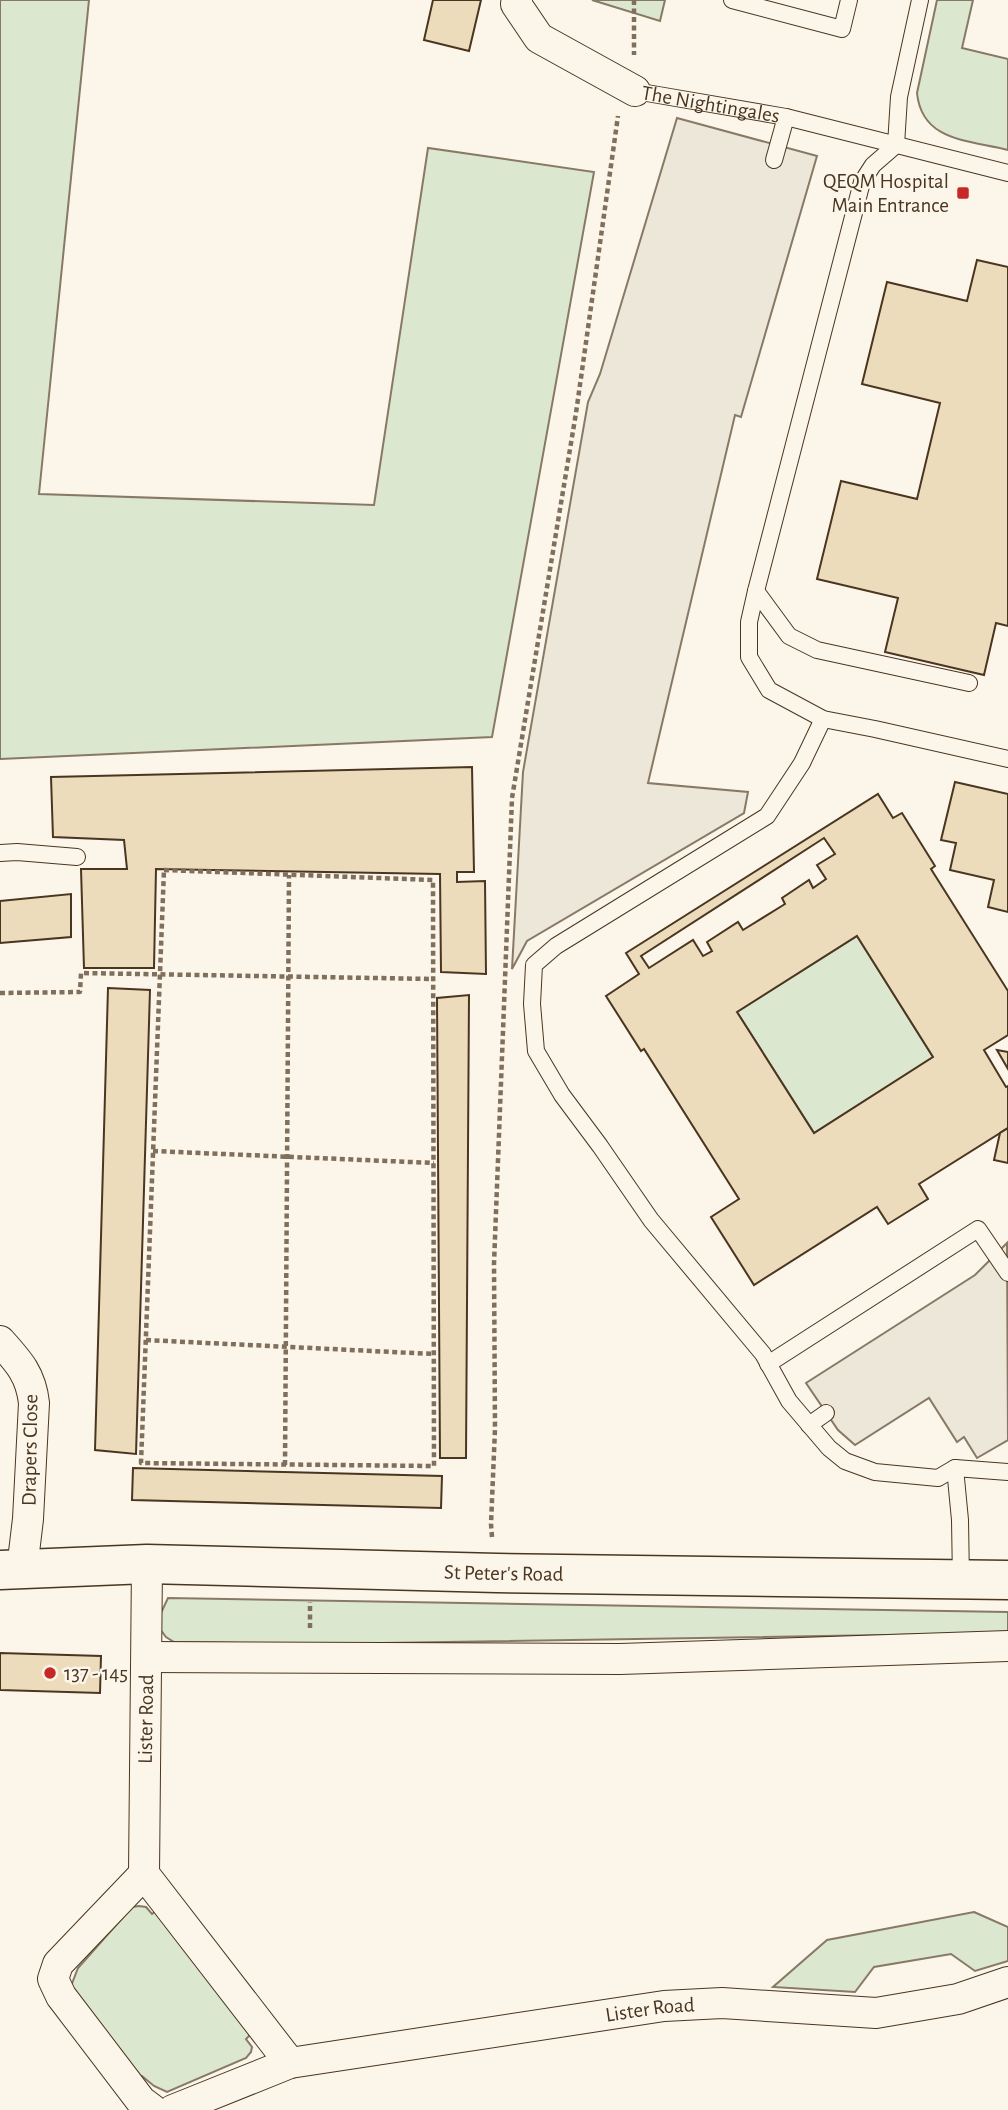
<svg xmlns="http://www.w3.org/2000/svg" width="1008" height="2110" font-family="'Alegreya Sans',sans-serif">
	<rect width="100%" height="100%" fill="#fbf6e9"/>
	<g fill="#dce7d0" stroke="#887966" stroke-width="2">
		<polygon points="0,0 89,0 39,494 374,505 428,148 594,172 492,737 0,759"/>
		<polygon points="592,0 665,0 660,21"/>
		<path d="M937,0h36l-11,48 46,11v91c-39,-10 -86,-8 -91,-57z"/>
		<polygon points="857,936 933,1057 814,1133 737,1012"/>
		<polygon points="168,1598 1008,1612 1008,1633 317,1644 174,1642 166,1637 160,1629 160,1615"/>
		<polygon points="139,1906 146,1907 152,1914 156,1911 252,2033 246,2039 252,2047 251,2052 246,2058 167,2092 154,2086 142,2076 138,2080 71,1986 78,1968 132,1907"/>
		<polygon points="974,1912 1008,1927 1008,1961 975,1971 951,1954 874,1967 855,1992 773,1987 827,1940"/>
	</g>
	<g fill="#ede7d9" stroke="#887966" stroke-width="2">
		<polygon points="677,118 817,156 741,417 735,415 648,783 748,792 744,813 527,941 512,969 523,772 588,402 600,374"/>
		<polygon points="1007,1243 1008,1440 977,1458 964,1437 957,1442 929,1398 855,1445 838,1430 806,1383 975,1275"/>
	</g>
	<g fill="#ecdcbc" stroke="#4a3520" stroke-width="2" fill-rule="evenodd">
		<polygon points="433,0 481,0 469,51 424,40"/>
		<polygon points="977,260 1008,267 1008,626 996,623 984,675 885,652 898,598 817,579 841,481 917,499 940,403 862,384 887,282 967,301"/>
		<polygon points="472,767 474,872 457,872 457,882 485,881 486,974 441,972 440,874 156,869 154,968 84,968 81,869 127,869 124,840 53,837 51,777"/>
		<polygon points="955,782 1008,794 1008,912 988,907 994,880 950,870 956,843 941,840"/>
		<path d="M878,794l15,24 9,-5 33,53 -4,3 77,122v44l-24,15 22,37 2,-1v42l-89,56 9,15 -40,25 -11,-17 -123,78 -43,-68 28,-18 -95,-150 -3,2 -35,-55 33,-22 -13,-21zM824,838l11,16 -18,11 9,14 -13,9 -4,-8 -27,18 3,6 -42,26 -5,-8 -31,20 5,9 -9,5 -10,-16 -44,28 -8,-12zM857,936l76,121 -119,76 -77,-121z"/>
		<polygon points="71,894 71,937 0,943 0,901"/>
		<polygon points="108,988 150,990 136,1454 95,1450"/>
		<polygon points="469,995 466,1458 440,1458 437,998"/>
		<polygon points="997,1050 1008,1052 1008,1069"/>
		<polygon points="1008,1128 1008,1163 994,1160 1000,1133"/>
		<polygon points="133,1468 442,1476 441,1508 132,1500"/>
		<polygon points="0,1653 101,1656 100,1693 0,1690"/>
	</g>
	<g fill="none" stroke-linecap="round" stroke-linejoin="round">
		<defs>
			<g id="lane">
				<polyline points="732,0 842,29 849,0"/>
				<polyline points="920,0 899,97 896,145 873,165 862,182 756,591 749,622 749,657 769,690 823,719 875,729 1008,759"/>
				<path id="s1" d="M635,91l151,26 222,56"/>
				<polyline points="774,160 786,117"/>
				<polyline points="756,591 789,636 817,650 969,683"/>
				<polyline points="823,719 802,763 767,816 556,946 534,965 532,1004 536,1051 562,1095 600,1146 651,1220 763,1354 789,1401 829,1448 845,1461 875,1472 938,1478 955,1468 1008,1472"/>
				<polyline points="0,853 17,852 77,857"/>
				<polyline points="768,1364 978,1229 1008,1273"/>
				<polyline points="809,1425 826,1413"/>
				<polyline points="955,1468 960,1520 961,1580"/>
			</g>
			<g id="street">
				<polyline points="517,0 516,4 539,38 635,91"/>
				<path d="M0,1341c19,21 31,34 34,62l-6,116 -6,50"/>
				<polyline points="147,1564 144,1874 290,2063"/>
				<polyline points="148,1657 620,1659 1008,1646"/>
				<polyline points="144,1874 58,1964 53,1979 61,1996 141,2101 153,2110"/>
				<path id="s2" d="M173,2110l117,-47 374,-57 58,-3 154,10 82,-14 50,-17"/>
			</g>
			<g id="primary">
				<path id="s3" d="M0,1570l147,-6 350,9 511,7"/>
			</g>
		</defs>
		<use href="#lane" stroke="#4a3520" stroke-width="18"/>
		<use href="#street" stroke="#4a3520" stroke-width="32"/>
		<use href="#primary" stroke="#4a3520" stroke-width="41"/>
		<g stroke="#7f6f5c" stroke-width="4.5" stroke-dasharray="5 3.5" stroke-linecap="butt">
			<polyline points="634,0 634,55"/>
			<polygon points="164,870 433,880 434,1466 141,1463"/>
			<polyline points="0,993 80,992 81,973 433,979"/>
			<polyline points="153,1151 434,1163"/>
			<polyline points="146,1340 434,1354"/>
			<polyline points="285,1465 289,875"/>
			<polyline points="492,1537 491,1524 495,1429 494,1264 512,798 576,413 618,116"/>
			<polyline points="310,1628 310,1602"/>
		</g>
		<use href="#lane" stroke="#fbf6e9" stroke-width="16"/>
		<use href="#street" stroke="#fbf6e9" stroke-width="30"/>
		<use href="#primary" stroke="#fbf6e9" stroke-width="38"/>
	</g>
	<g fill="#c62828" stroke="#fbf6e9" stroke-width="2.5">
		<rect x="956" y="186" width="14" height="14" rx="3.5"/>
		<circle cx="50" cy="1673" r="7"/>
	</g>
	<g text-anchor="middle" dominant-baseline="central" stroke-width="5" stroke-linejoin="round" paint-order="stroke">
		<g font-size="21" fill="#4a3520" stroke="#fbf6e9">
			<text stroke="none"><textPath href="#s1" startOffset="77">The Nightingales</textPath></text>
			<text transform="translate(30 1450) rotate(-89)">Drapers Close</text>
			<text stroke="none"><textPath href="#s3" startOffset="504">St Peter's Road</textPath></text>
			<text transform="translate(146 1719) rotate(-89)">Lister Road</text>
			<text stroke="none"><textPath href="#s2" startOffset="490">Lister Road</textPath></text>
		</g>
		<g font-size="21" fill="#4a3520" stroke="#fbf6e9" text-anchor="end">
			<text x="949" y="181">QEQM Hospital<tspan x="949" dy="24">Main Entrance</tspan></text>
			<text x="64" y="1673" text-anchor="start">137 - 145</text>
		</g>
	</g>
</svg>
